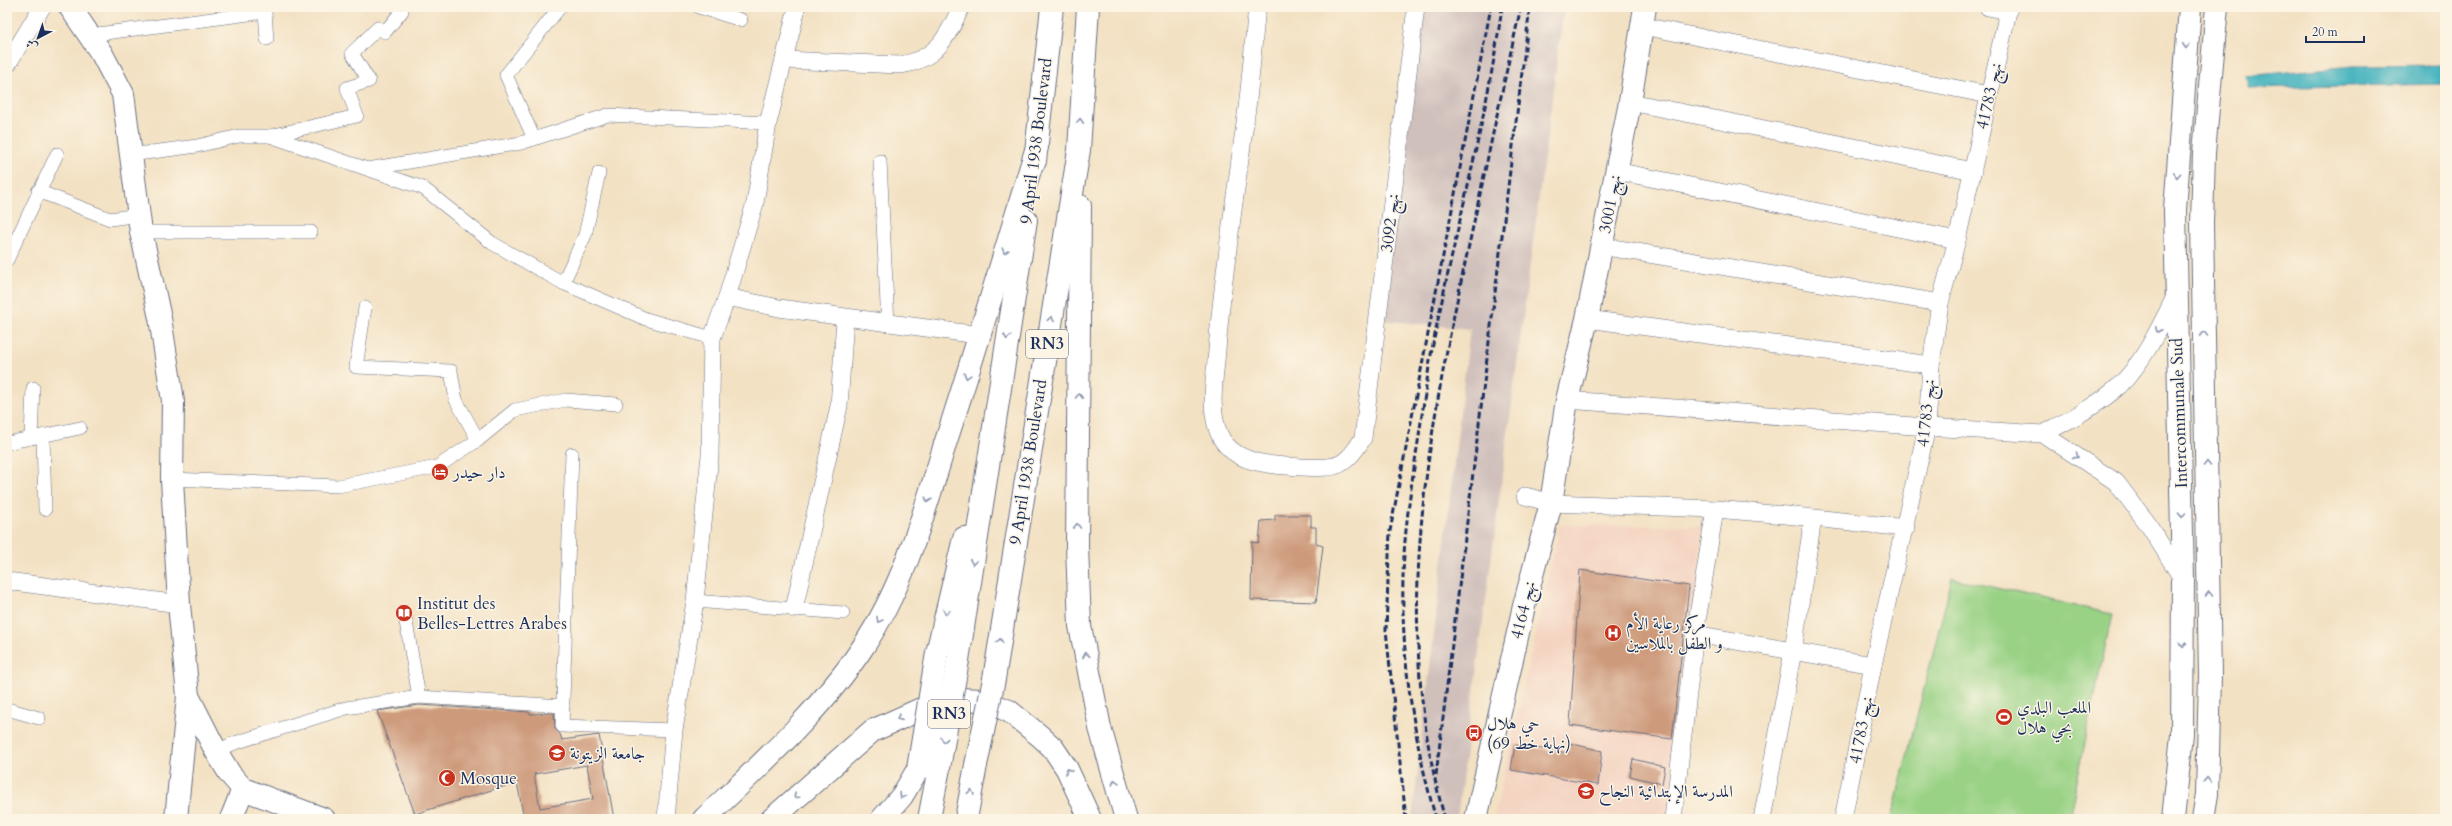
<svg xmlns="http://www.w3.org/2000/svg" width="2452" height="826" font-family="Cardo,Amiri,serif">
	<rect width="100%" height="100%" fill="#fcf5e5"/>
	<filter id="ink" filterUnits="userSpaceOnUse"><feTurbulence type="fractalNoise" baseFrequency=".025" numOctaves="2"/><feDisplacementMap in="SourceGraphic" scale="8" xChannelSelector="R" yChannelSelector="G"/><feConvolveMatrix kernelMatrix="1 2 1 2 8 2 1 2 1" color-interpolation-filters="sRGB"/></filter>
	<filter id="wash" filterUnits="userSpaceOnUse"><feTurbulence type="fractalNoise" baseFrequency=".012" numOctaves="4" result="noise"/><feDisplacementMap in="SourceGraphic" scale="16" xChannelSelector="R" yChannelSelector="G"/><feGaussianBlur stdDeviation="0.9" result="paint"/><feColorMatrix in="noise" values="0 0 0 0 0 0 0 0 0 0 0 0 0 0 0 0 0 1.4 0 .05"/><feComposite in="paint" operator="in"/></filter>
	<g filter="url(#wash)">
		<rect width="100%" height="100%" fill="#f3e1c3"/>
		<polygon fill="#f4d3c1" points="1560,525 1703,526 1668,819 1494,819"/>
		<polygon fill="#d0c0bc" points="1423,7 1564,7 1457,819 1412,819 1470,329 1381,320"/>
		<polygon fill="#99d285" stroke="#5a8072" points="1952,578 2112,614 2069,819 1891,819"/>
		<polygon fill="#43b2be" stroke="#2f708e" points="2445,65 2445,84 2249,88 2245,76 2352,66"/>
		<g id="blocks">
			<g fill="#cd9a7b" fill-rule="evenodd">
				<polygon points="1275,515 1311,515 1311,527 1316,527 1316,544 1323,546 1316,602 1251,600 1252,542 1259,543 1261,521 1275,520"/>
				<polygon points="1580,570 1689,586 1672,739 1570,725"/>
				<path d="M419,705l110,7 1,2 24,-1 1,16 5,5 2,6 37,-5 15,84h-90l-7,-37 -102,32 -38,-103zM587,765l6,34 -53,9 -6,-34z"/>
				<polygon points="1569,743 1602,751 1598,785 1511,770 1515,745 1569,753"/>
				<polygon points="1633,759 1665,767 1662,784 1630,776"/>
			</g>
		</g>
	</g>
	<g filter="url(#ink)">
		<use href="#blocks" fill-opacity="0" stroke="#676d81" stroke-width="1"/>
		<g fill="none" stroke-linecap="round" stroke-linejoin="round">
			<defs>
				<g id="pedestrian">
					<polyline points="699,7 741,20"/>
					<polyline points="90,35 265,12 267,39"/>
					<polyline points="270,136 357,116 347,88 369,81 352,53 378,28 385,32 402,11"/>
					<polyline points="534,139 506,75 560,7"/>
					<polyline points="130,155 197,146 239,136 270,136 423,188 492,243 563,283 646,319 712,338"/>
					<polyline points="880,161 888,325"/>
					<polyline points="368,169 521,143 608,115 768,123"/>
					<polyline points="38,191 110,219 139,215"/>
					<polyline points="141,232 311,232"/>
					<polyline points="7,260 57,154"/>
					<polyline points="563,283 585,235 599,173"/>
					<polyline points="365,308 356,367 451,371 456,400 478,440"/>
					<polyline points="43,436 45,509"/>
					<polyline points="31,438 33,388"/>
					<polyline points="7,443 80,428"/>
					<polyline points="572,454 562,726 674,730"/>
					<polyline points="172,479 338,486 437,467 478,440 515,410 566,400 616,404"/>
					<polyline points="695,601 843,613"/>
					<polyline points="405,616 419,697"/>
					<polyline points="7,709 39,718"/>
					<polyline points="216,751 235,743 346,708 419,697 563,706"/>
				</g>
				<g id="minor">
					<path d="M1257,7c-4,36 -6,72 -11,108 -10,78 -23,156 -29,235 -2,27 -9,60 3,86 15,29 52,29 81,31 34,1 43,3 62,-29l53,-431"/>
					<polyline points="1988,7 2008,11"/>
					<polyline points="1643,26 1989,95"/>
					<path d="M784,60l116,5c36,-5 47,-27 61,-58"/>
					<polyline points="7,65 42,7"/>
					<polyline points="1630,102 1973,171"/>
					<polyline points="1616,171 1957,240"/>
					<polyline points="1601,246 1940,303"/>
					<polyline points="727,297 755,203 768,123 796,12"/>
					<polyline points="1587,319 1931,365"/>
					<polyline points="1567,400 1927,427 2043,434 2116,482 2148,524 2183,580"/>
					<path d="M2043,434c26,-14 54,-28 76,-48 26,-25 41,-60 57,-91"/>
					<polyline points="1525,496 1551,503 1715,509 1786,515 1906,528"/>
					<polyline points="7,581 179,604"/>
					<polyline points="794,609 839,406 845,318"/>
					<polyline points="1695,634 1873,665"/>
					<polyline points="666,819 674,730 695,601 710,455 712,338 727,297 779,308 978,335"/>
					<polyline points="1673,819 1695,634 1715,509"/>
					<polyline points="1762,819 1793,651 1813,518"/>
					<polyline points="1843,819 1873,665 1927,427 1931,365 1940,303 1957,240 2009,7"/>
				</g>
				<g id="tertiary">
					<polyline points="70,7 102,54 123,94 141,232 160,318 173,401 172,479 179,604 188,696 176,819"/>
					<polyline points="188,696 216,751 230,774 243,789 324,819"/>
					<polyline points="231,819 243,789"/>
					<polyline points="1476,819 1524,606 1551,503 1567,400 1587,319 1630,102 1645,7"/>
				</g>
				<g id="primary">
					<polyline points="1035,161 1052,7"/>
					<polyline points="1080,206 1077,546 1080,626 1100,728 1126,819"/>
					<polyline points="937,653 964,538"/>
					<polyline points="958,660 1026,220"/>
					<polyline points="994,679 1079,150 1088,7"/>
					<path d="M704,819c52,-50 117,-109 157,-169 43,-63 63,-137 85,-209 32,-98 61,-196 91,-294"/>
					<polyline points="772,819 872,731 921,709 941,702 960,699 982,700 1009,711 1040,736 1053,748 1067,769 1090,819"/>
					<polyline points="882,819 902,796 918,769"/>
					<polyline points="929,819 939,768"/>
					<polyline points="966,819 976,765"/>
				</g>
				<g id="trunk">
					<polyline points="2173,819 2182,735 2183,580 2175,210 2190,7"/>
					<polyline points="2203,819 2207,794 2210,676 2202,223 2204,153 2217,7"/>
				</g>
			</defs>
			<use href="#pedestrian" stroke="#676d81" stroke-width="14"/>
			<use href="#minor" stroke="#676d81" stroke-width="18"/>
			<use href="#tertiary" stroke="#676d81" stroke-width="24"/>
			<use href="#primary" stroke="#676d81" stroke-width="24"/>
			<use href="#trunk" stroke="#676d81" stroke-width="24"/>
			<use href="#pedestrian" stroke="#fff" stroke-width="13"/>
			<use href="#minor" stroke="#fff" stroke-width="17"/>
			<use href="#tertiary" stroke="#fff" stroke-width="22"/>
			<use href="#primary" stroke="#fff" stroke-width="22"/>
			<use href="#trunk" stroke="#fff" stroke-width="22"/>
			<g stroke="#1b2f5e" stroke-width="3" stroke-dasharray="6 3" stroke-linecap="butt">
				<polyline points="1436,775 1530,7"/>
				<polyline points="1406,819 1386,630 1390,531 1491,7"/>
				<path d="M1436,819c-22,-78 -35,-160 -33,-241 1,-45 8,-92 15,-136 4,-27 8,-55 12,-82 22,-118 56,-234 72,-353"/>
				<path d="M1445,819c-54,-191 -19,-376 22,-565 18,-82 35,-165 54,-247"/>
			</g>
			<defs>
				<g id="primary-bridge">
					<polyline points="976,765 994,679"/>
					<polyline points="939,768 958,660"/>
					<polyline points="918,769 937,653"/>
				</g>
			</defs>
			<use href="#primary-bridge" stroke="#676d81" stroke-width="24" stroke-linecap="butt"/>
			<use href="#primary-bridge" stroke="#fff" stroke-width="22"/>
		</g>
		<defs><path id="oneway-chevron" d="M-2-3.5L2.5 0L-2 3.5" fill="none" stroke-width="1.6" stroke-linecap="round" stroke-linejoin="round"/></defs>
		<g stroke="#8d97ae">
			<use href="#oneway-chevron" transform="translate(2186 46) rotate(95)"/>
			<use href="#oneway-chevron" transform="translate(1080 121) rotate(-86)"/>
			<use href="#oneway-chevron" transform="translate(2177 175) rotate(93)"/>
			<use href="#oneway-chevron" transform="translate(1005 251) rotate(107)"/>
			<use href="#oneway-chevron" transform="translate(1051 319) rotate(-81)"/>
			<use href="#oneway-chevron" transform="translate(2158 330) rotate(116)"/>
			<use href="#oneway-chevron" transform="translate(2204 334) rotate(-91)"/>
			<use href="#oneway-chevron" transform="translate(1007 337) rotate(99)"/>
			<use href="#oneway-chevron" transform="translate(967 376) rotate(106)"/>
			<use href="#oneway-chevron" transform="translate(1079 396) rotate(-89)"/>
			<use href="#oneway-chevron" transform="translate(2076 456) rotate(34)"/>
			<use href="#oneway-chevron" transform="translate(2207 464) rotate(-91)"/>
			<use href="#oneway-chevron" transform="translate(928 500) rotate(107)"/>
			<use href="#oneway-chevron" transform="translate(2182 515) rotate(88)"/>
			<use href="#oneway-chevron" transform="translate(1077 526) rotate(-89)"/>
			<use href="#oneway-chevron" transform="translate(973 562) rotate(99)"/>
			<use href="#oneway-chevron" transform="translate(2209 594) rotate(-91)"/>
			<use href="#oneway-chevron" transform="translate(946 612) rotate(103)"/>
			<use href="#oneway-chevron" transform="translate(879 620) rotate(120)"/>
			<use href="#oneway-chevron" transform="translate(1000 641) rotate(-81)"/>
			<use href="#oneway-chevron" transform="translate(2183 645) rotate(90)"/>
			<use href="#oneway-chevron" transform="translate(1086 655) rotate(-101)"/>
			<use href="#oneway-chevron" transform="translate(899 718) rotate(156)"/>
			<use href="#oneway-chevron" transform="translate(944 740) rotate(100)"/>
			<use href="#oneway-chevron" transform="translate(1068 771) rotate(-119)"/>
			<use href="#oneway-chevron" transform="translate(2207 780) rotate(-88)"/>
			<use href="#oneway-chevron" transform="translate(1115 782) rotate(-106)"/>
			<use href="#oneway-chevron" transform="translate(971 792) rotate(-79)"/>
			<use href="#oneway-chevron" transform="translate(796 796) rotate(138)"/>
			<use href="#oneway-chevron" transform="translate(902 796) rotate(123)"/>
		</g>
	</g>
	<defs>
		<symbol id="hotel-disc" viewBox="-11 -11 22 22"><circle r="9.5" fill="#c8321e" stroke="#fcf5e5"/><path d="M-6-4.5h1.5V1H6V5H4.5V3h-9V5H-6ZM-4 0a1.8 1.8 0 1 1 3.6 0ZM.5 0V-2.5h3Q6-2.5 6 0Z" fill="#fff"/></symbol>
		<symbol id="library-disc" viewBox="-11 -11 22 22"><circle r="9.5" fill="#c8321e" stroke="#fcf5e5"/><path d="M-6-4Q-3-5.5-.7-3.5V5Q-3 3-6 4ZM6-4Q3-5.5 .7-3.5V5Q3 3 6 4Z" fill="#fff"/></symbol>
		<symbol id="hospital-disc" viewBox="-11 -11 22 22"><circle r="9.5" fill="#c8321e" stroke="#fcf5e5"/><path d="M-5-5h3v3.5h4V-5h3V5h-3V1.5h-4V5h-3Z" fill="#fff"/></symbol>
		<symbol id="stadium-disc" viewBox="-11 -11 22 22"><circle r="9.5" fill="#c8321e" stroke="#fcf5e5"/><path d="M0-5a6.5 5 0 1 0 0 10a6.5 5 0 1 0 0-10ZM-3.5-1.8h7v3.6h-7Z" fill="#fff"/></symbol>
		<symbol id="bus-disc" viewBox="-11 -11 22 22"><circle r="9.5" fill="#c8321e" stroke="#fcf5e5"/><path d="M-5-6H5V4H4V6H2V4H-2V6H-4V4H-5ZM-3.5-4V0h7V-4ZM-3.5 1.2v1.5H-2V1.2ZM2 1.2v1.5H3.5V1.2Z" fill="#fff"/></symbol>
		<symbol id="university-disc" viewBox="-11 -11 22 22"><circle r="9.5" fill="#c8321e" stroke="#fcf5e5"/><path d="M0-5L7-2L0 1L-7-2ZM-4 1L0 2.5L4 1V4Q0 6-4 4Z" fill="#fff"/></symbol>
		<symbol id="mosque-disc" viewBox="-11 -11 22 22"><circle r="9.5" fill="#c8321e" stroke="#fcf5e5"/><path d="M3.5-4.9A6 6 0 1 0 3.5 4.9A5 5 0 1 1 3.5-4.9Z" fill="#fff"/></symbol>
		<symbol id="school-disc" viewBox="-11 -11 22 22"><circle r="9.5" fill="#c8321e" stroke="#fcf5e5"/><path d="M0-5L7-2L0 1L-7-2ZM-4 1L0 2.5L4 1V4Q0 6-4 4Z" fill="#fff"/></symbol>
	</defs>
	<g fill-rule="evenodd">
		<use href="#hotel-disc" x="430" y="462" width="20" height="20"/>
		<use href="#library-disc" x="394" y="603" width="20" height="20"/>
		<use href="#hospital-disc" x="1603" y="623" width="20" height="20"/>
		<use href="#stadium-disc" x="1994" y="707" width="20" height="20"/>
		<use href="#bus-disc" x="1464" y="723" width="20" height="20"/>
		<use href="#university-disc" x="547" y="743" width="20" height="20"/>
		<use href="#mosque-disc" x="437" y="768" width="20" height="20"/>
		<use href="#school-disc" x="1576" y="781" width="20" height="20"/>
	</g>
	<g text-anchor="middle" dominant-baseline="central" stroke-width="3" stroke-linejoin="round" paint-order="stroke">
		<g fill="#fcf5e5" stroke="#5e6a86" stroke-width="1">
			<rect x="1026" y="330" width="42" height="28" rx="3"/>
			<rect x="928" y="700" width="42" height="28" rx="3"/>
		</g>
		<g font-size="16" font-weight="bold" fill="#1b2f5e">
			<text x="1047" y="344">RN3</text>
			<text x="949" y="714">RN3</text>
		</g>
		<g font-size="17" fill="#1b2f5e" stroke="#fcf5e5">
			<text transform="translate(1989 96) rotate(-77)">نهج 41783</text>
			<text transform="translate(1036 141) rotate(-83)">9 April 1938 Boulevard</text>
			<text transform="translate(1610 204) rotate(-79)">نهج 3001</text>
			<text transform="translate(1390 223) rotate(-83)">نهج 3092</text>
			<text transform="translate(1926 413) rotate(-84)">نهج 41783</text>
			<text transform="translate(2179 413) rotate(-92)">Intercommunale Sud</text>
			<text transform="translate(1028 462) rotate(-81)">9 April 1938 Boulevard</text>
			<text transform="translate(1523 610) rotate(-76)">نهج 4164</text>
			<text transform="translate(1861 730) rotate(-79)">نهج 41783</text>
		</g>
		<g font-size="17" fill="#1b2f5e" stroke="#fcf5e5" text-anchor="start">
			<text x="453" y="472">دار حيدر</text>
			<text x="417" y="603">Institut des<tspan x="417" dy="20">Belles-Lettres Arabes</tspan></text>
			<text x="1626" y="623">مركز رعاية الأم<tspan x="1626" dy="20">و الطفل بالملاسين</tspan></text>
			<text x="2017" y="707">الملعب البلدي<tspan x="2017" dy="20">بحي هلال</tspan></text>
			<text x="1487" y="723">حي هلال<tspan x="1487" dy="20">(نهاية خط 69)</tspan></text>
			<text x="570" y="753">جامعة الزيتونة</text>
			<text x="460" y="778">Mosque</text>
			<text x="1599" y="791">المدرسة الإبتدائية النجاح</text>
		</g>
	</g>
	<rect width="2452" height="826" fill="none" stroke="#fcf5e5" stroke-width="24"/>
	<g transform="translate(38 38) rotate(221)" stroke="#fcf5e5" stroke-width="3" paint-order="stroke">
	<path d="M0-3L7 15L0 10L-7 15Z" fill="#1b2f5e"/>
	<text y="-6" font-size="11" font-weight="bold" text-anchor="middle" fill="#1b2f5e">ش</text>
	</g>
	<path d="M2306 36v6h58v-6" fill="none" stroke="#1b2f5e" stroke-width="2"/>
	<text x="2312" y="36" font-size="12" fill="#1b2f5e" stroke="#fcf5e5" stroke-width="3" paint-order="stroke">20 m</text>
</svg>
